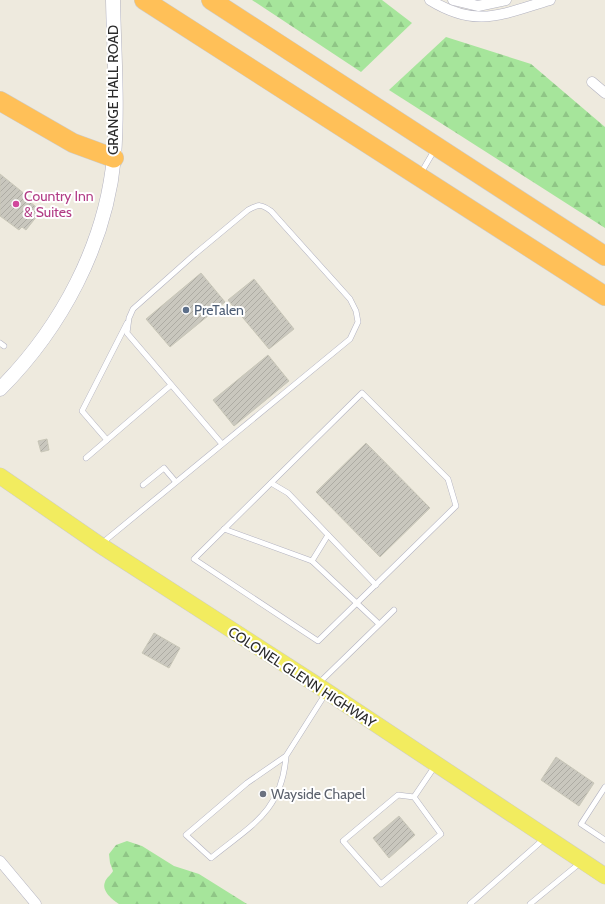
<svg xmlns="http://www.w3.org/2000/svg" width="605" height="904" viewBox="0 0 605 904" font-family="Cabin,sans-serif">
  <style>
    .forest { fill: url(#forest-firs) }
    .building { fill: url(#building-hatch); stroke: #c9c7b8 }
    .lines { fill: none; stroke-linecap: round; stroke-linejoin: round }
    .service-casing { stroke: #b2b2c0; stroke-width: 6 }
    .minor-casing { stroke: #b2b2c0; stroke-width: 11 }
    .secondary-casing { stroke: #b2b2c0; stroke-width: 15 }
    .primary-casing { stroke: #ccc; stroke-width: 17 }
    .motorway-casing { stroke: #ccc; stroke-width: 20 }
    .service { stroke: #fff; stroke-width: 5 }
    .minor { stroke: #fff; stroke-width: 10 }
    .secondary { stroke: #fff; stroke-width: 14 }
    .primary { stroke: #f2ec5f; stroke-width: 16 }
    .motorway { stroke: #ffc058; stroke-width: 19 }
    .hotel-dot { fill: #d1479c; stroke: #fff; stroke-width: 1.5 }
    .service-dot { fill: #5c6f8a; stroke: #fff; stroke-width: 1.5 }
    .worship-dot { fill: #6b7280; stroke: #fff; stroke-width: 1.5 }
    .labels { text-anchor: middle; stroke-width: 4; stroke-linejoin: round; paint-order: stroke }
    .street-label { font-size: 14px; fill: #2c2c2c; stroke: #fff }
    .hotel-label { font-size: 14px; fill: #b23c85; stroke: #fff; text-anchor: start }
    .service-label { font-size: 14px; fill: #4e5e75; stroke: #fff; text-anchor: start }
    .worship-label { font-size: 14px; fill: #5b616d; stroke: #fff; text-anchor: start }
  </style>
  <defs>
    <pattern id="forest-firs" width="22" height="20" patternUnits="userSpaceOnUse"><rect width="22" height="20" fill="#a6e59b"/><path d="M5 1l3.5 6h-7zM16 11l3.5 6h-7z" fill="#8fc586"/></pattern>
    <pattern id="building-hatch" width="6" height="6" patternUnits="userSpaceOnUse"><rect width="6" height="6" fill="#c9c7be"/><path d="M-1 1l2-2M0 6l6-6M5 7l2-2" fill="none" stroke="#adaba3"/></pattern>
  </defs>
  <rect width="100%" height="100%" fill="#eeeade"/>
  <g class="forest">
    <path d="M252 0H382L412 23 361 72Z"/>
    <path d="M446 37 531 64 605 127V228L389 90Z"/>
    <path d="M127 841 142 846 174 866 199 874 247 904H119C113 900 101 891 105 882 106 878 111 875 113 871L110 863 109 854 116 845Z"/>
  </g>
  <g class="building">
    <path d="M0 174 26 195 24 197 41 211 26 230 22 227 19 230 0 216Z"/>
    <path d="M201 273 225 302 170 347 146 319Z"/>
    <path d="M254 279 294 329 269 349 228 300Z"/>
    <path d="M268 355 289 381 234 426 213 400Z"/>
    <path d="M47 439 49 450 41 452 38 441Z"/>
    <path d="M366 443 430 508 380 557 316 492Z"/>
    <path d="M154 633 180 648 169 668 142 653Z"/>
    <path d="M556 757 594 783 579 806 541 780Z"/>
    <path d="M399 816 415 835 389 858 373 838Z"/>
  </g>
  <g class="lines">
    <defs>
      <g id="service">
        <path d="M421 173 435 149"/>
        <path d="M0 343 4 346"/>
        <path d="M362 393 448 479 456 506 318 641 194 559Z"/>
        <path d="M107 440 82 411 127 323"/>
        <path d="M86 458 171 385"/>
        <path d="M271 483 288 493 376 585"/>
        <path d="M143 485 164 468 175 481"/>
        <path d="M224 529 312 561 379 624"/>
        <path d="M101 544 350 339 358 322 356 311 350 299 271 211C261 204 259 204 248 210L195 254 133 309 129 318 127 333 222 444"/>
        <path d="M312 561 328 535"/>
        <path d="M319 683 394 610"/>
        <path d="M286 756C282 812 250 826 211 858L186 835 247 783 286 756 326 693"/>
        <path d="M605 787 581 824 605 840"/>
        <path d="M414 797 398 795 343 841 381 884 441 834 414 797 435 766"/>
        <path d="M470 904 545 838"/>
        <path d="M530 904 580 863"/>
      </g>
      <g id="minor">
        <path d="M430 0C477 29 502 14 550 0"/>
        <path d="M453 0 478 6 506 0"/>
        <path d="M592 82 605 93"/>
        <path d="M0 861 36 904"/>
      </g>
      <path id="secondary" d="M0 389C61 328 106 244 114 157 118 105 114 52 113 0"/>
      <path id="primary" d="M0 476 100 545 317 685 605 876"/>
      <g id="motorway">
        <path d="M144 0 605 296"/>
        <path d="M211 0 605 256"/>
        <path d="M0 101 73 143 114 158"/>
      </g>
    </defs>
    <use href="#service" class="service-casing"/>
    <use href="#minor" class="minor-casing"/>
    <use href="#secondary" class="secondary-casing"/>
    <use href="#primary" class="primary-casing"/>
    <use href="#motorway" class="motorway-casing"/>
    <use href="#service" class="service"/>
    <use href="#minor" class="minor"/>
    <use href="#secondary" class="secondary"/>
    <use href="#primary" class="primary"/>
    <use href="#motorway" class="motorway"/>
  </g>
  <circle class="hotel-dot" cx="16" cy="204" r="4"/>
  <circle class="service-dot" cx="186" cy="310" r="4"/>
  <circle class="worship-dot" cx="263" cy="794" r="4"/>
  <g class="labels">
    <g class="street-label">
      <text transform="translate(113 90) rotate(-90)" y="5">GRANGE HALL ROAD</text>
      <text transform="translate(302 677) rotate(33)" y="5">COLONEL GLENN HIGHWAY</text>
    </g>
    <g class="hotel-label">
      <text x="24" y="201">Country Inn<tspan x="24" dy="16">&amp; Suites</tspan></text>
    </g>
    <g class="service-label">
      <text x="194" y="315">PreTalen</text>
    </g>
    <g class="worship-label">
      <text x="271" y="799">Wayside Chapel</text>
    </g>
  </g>
</svg>
